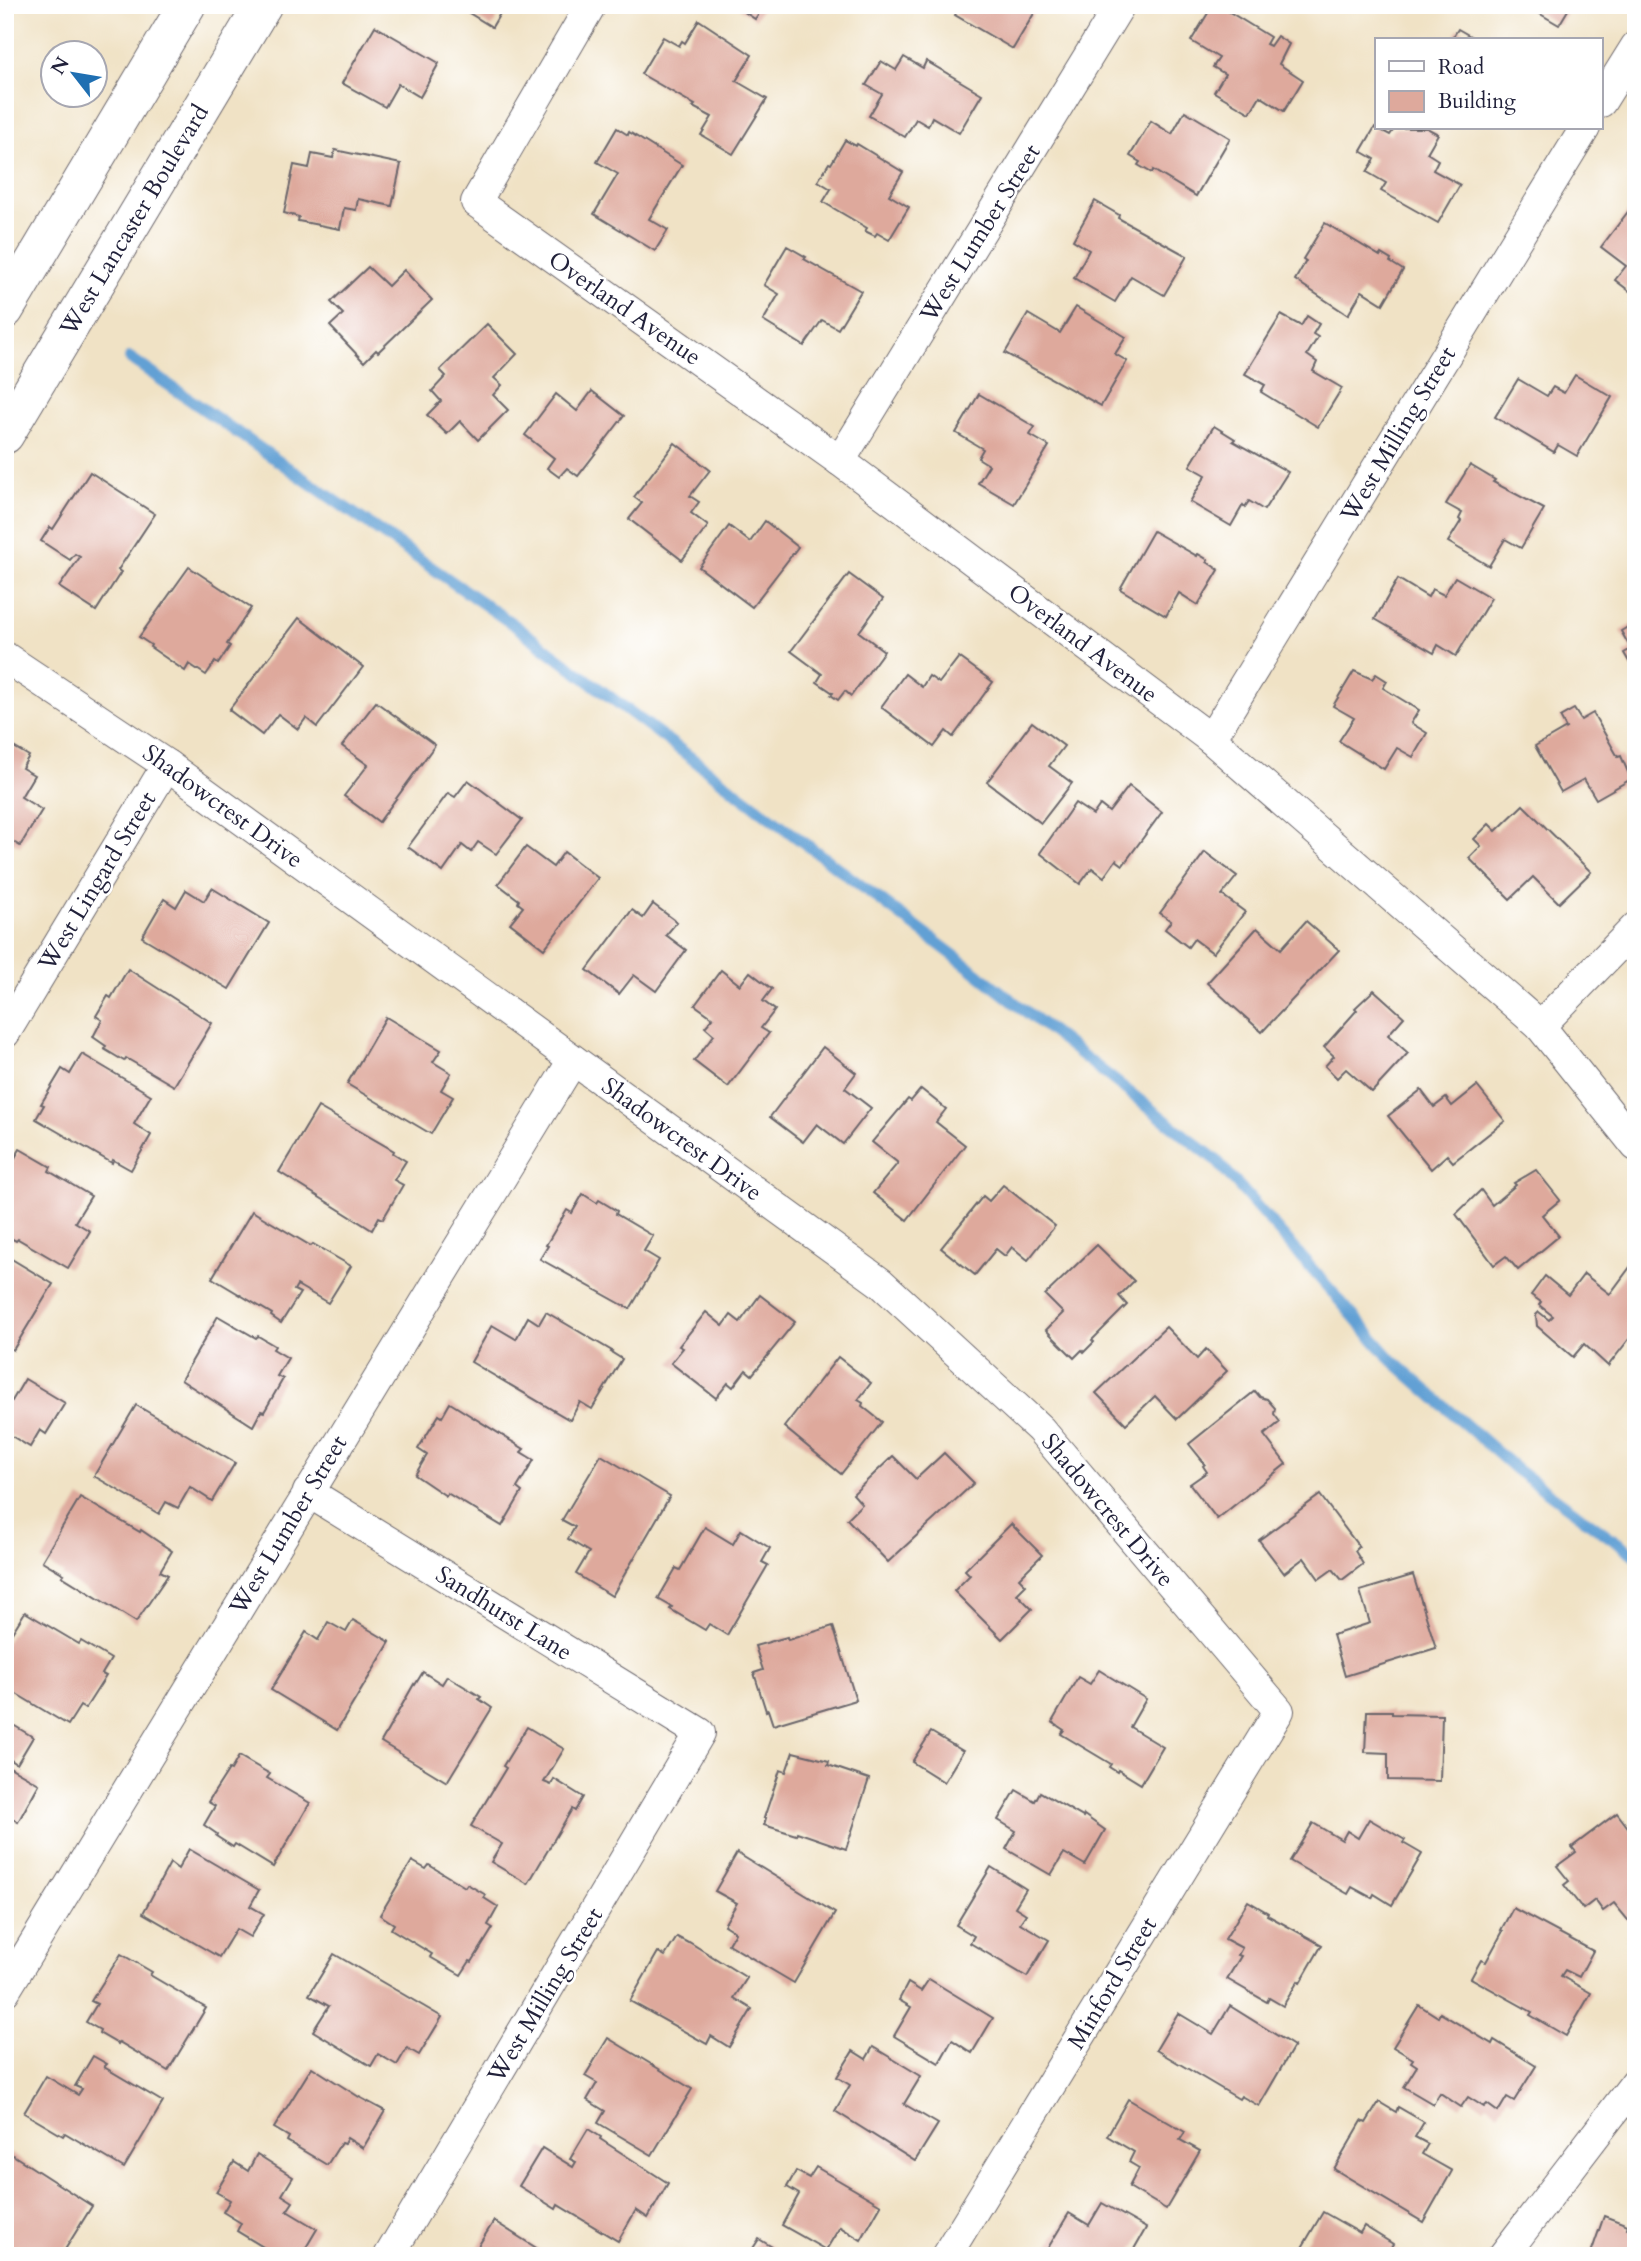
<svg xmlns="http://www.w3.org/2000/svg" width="1641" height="2261" viewBox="0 0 1641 2261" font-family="Cardo,serif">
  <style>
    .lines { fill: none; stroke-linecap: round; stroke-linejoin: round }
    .stream { stroke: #62a0d4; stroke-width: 12 }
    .building { fill: #dea99c }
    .minor-casing { stroke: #6a656b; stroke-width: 32 }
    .tertiary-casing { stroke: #6a656b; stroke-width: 39 }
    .minor { stroke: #fff; stroke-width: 30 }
    .tertiary { stroke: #fff; stroke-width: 37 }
    .labels { text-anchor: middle; stroke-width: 5; stroke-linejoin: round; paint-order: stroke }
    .street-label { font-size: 24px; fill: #22223b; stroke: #fff }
  </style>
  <rect width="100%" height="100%" fill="#fff"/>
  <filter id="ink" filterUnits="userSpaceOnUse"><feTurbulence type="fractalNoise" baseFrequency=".0143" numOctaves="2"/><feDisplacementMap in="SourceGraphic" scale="14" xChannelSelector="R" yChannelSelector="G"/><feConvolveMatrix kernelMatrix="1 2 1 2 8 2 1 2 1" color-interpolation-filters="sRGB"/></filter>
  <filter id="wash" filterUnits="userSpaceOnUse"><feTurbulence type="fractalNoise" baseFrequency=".00686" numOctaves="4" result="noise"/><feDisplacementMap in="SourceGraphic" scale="28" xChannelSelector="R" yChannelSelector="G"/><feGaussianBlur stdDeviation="1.57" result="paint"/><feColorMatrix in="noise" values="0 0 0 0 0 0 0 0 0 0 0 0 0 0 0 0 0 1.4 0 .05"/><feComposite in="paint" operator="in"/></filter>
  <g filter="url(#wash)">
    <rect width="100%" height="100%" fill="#f0e2c5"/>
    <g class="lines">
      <path class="stream" d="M130 358 517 627 964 963 1216 1160 1392 1360 1517 1470 1636 1556"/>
    </g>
    <g id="blocks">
      <g class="building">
        <path d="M456 5H505L492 27Z"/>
        <path d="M734 5H764L755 19Z"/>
        <path d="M955 5H1028L1036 10 1013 49 955 15 959 7Z"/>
        <path d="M1213 5H1218L1270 37 1266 44 1270 46 1277 36 1289 44 1279 64 1303 80 1284 111 1260 96 1250 113 1214 92 1225 74 1213 67 1219 58 1191 41Z"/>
        <path d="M1525 5H1571L1559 25Z"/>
        <path d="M699 20 752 55 736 81 767 99 733 154 701 135 712 117 693 107 695 105 641 74 663 37 679 46 682 41 685 43Z"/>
        <path d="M375 26 439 63 420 97 398 84 385 107 342 83Z"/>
        <path d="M1458 29 1477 40H1451Z"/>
        <path d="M904 57 923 68 926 61 982 94 959 133 932 117 928 126 916 119 905 137 869 116 882 94 866 85 881 61 896 70Z"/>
        <path d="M1185 111 1230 138 1196 196 1153 170 1152 173 1138 165 1140 162 1130 156 1151 121 1172 134Z"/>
        <path d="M1375 127 1390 135 1395 128H1427L1438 134 1427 153 1438 160 1433 170 1460 185 1438 223 1381 191 1386 183 1367 172 1375 159 1361 151Z"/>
        <path d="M617 128 628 135 629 132 682 165 649 219 668 230 655 251 594 214 618 174 597 162Z"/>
        <path d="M845 140 856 146 857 144 903 172 889 195 909 207 889 240 877 233 875 236 865 231 867 228 823 202 831 189 818 181 829 163 831 164Z"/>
        <path d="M335 150 401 164 392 206 358 199 356 210 344 208 340 229 298 221 299 217 284 213 294 165 309 168 312 154 333 158Z"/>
        <path d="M1095 201 1119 215 1118 218 1187 256 1164 295 1131 276 1115 302 1074 278 1089 250 1073 240Z"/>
        <path d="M1630 209 1636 213V296L1615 280 1626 266 1601 247Z"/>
        <path d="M1325 223 1380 256 1381 254 1391 260 1390 262 1403 270 1383 304 1362 291 1348 315 1295 280 1306 261 1303 259Z"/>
        <path d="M787 246 806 257 804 259 861 291 838 329 822 320 804 346 763 321 779 294 764 285Z"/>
        <path d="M368 267 388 286 404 270 432 300 378 352 376 350 364 362 330 326 343 314 331 302Z"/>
        <path d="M1076 307 1126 337 1115 354 1127 361 1101 406 1005 353 1028 314 1060 333Z"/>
        <path d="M1281 315 1301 326 1307 316 1319 324 1313 334 1318 337 1307 355 1317 362 1313 371 1342 388 1318 427 1261 392 1265 385 1245 374Z"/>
        <path d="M487 324 517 354 494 378 502 385 493 395 508 410 478 440 460 421 447 434 427 415 441 401 432 391 446 376 440 370Z"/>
        <path d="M1575 375 1612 397 1577 456 1558 445 1554 452 1495 417 1518 379 1547 396 1553 387 1564 393Z"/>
        <path d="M592 391 624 416 578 476 567 468 559 477 547 468 554 458 525 435 556 394 577 411Z"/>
        <path d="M979 394 1035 427 1030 435 1049 446 1014 504 978 483 989 465 978 458 983 449 956 433Z"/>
        <path d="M1214 426 1235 439 1233 441 1288 472 1264 510 1249 501 1245 507 1243 505 1231 526 1190 502 1206 475 1190 466Z"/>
        <path d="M675 443 710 470 690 496 699 502 691 513 708 526 682 560 629 519 642 503 634 497Z"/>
        <path d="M1470 465 1495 480 1493 482 1544 509 1521 548 1505 539 1489 566 1448 542 1461 521 1459 519 1462 513 1446 504Z"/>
        <path d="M90 472 155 514 118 570 121 572 96 611 59 587 80 557 75 554 70 560 41 541 50 527 53 529Z"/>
        <path d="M765 521 798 547 752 607 699 567 729 526 750 542Z"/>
        <path d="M1153 531 1197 556 1198 554 1208 560 1207 562 1219 570 1198 605 1179 593 1166 616 1120 589Z"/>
        <path d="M189 567 251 608 227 644 230 646 218 664 215 662 206 675 189 664 185 671 150 647 151 645 139 637Z"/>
        <path d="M849 574 883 599 859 632 884 651 851 696 845 691 838 700 831 695 833 693 817 682 822 674 791 651Z"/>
        <path d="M1455 577 1491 598 1456 656 1438 645 1434 653 1375 619 1398 579 1428 597 1432 589 1444 595Z"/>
        <path d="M299 618 363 667 317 727 306 718 298 729 278 714 262 735 229 710Z"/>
        <path d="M1636 622V674L1624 653 1631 649 1621 631Z"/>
        <path d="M959 657 993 682 953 737 946 731 934 747 881 707 905 674 922 687 929 676 939 683Z"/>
        <path d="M1354 671 1372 679 1376 674 1387 681 1383 688 1419 710 1411 723 1427 733 1413 757 1397 748 1384 769 1339 741 1354 718 1333 706Z"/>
        <path d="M376 702 435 745 379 822 344 796 368 765 342 746Z"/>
        <path d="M1574 709 1581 720 1593 713 1618 757 1621 756 1631 779 1596 799 1584 779 1561 792 1535 746 1566 728 1560 717Z"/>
        <path d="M1032 722 1064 746 1049 766 1072 783 1041 823 987 782Z"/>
        <path d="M5 742 29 756 22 768 34 775 21 797 42 810 20 846 5 837Z"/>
        <path d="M468 780 522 820 496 854 478 842 471 852 462 845 443 872 408 847 448 793 455 797Z"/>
        <path d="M1129 786 1162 812 1123 865 1116 860 1104 877 1092 868 1080 884 1040 853 1075 803 1093 815 1100 805 1109 812Z"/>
        <path d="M1523 805 1591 872 1559 903 1533 877 1510 899 1469 858 1481 846 1474 839 1489 824 1496 831Z"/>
        <path d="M526 847 553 867 564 852 598 878 544 949 510 923 523 907 518 903 519 900 498 884Z"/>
        <path d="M1205 852 1237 876 1222 895 1245 912 1213 953 1194 939 1188 947 1165 929 1171 921 1160 913Z"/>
        <path d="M212 888 269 923 229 989 142 937 164 899 176 907 186 890 204 901Z"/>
        <path d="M653 904 677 922 666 935 686 950 656 991 634 975 619 994 587 970 632 910 643 918Z"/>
        <path d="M1306 921 1339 950 1262 1032 1207 983 1257 928 1281 949Z"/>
        <path d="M128 969 212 1023 174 1086 126 1058 124 1061 104 1049 106 1046 93 1037 102 1020 96 1016 108 996 111 998Z"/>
        <path d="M721 970 740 985 750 972 772 989 763 1001 775 1010 761 1028 769 1033 728 1087 694 1061 714 1035 705 1027 713 1018 695 1005Z"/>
        <path d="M1374 990 1404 1017 1388 1035 1408 1053 1372 1092 1346 1069 1337 1078 1325 1066 1334 1056 1324 1047 1357 1010 1355 1008Z"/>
        <path d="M386 1017 441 1050 433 1062 451 1073 441 1090 453 1097 431 1134 347 1084Z"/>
        <path d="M823 1047 856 1073 845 1088 871 1108 843 1144 817 1124 803 1142 770 1117Z"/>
        <path d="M82 1054 151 1095 134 1124 151 1135 131 1170 113 1160 112 1163 36 1119 44 1105 41 1104 62 1069 70 1074Z"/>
        <path d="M1477 1086 1505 1121 1453 1162 1447 1155 1431 1169 1388 1116 1421 1090 1434 1107 1446 1098 1452 1106Z"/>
        <path d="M921 1089 946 1109 936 1122 965 1145 907 1220 873 1193 898 1163 872 1142 908 1099 911 1101Z"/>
        <path d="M318 1107 394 1151 393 1153 406 1161 394 1180 403 1185 383 1219 379 1217 372 1230 279 1172Z"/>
        <path d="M20 1149 51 1167 49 1171 91 1196 75 1222 90 1231 68 1268 18 1239 16 1241 5 1235V1168L9 1161 12 1163Z"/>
        <path d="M1536 1170 1560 1200 1542 1215 1559 1236 1518 1270 1506 1256 1494 1265 1456 1214 1481 1190 1492 1205 1516 1185 1514 1183Z"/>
        <path d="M1003 1185 1055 1226 1028 1260 1012 1247 1005 1256 996 1249 975 1275 941 1248 983 1196 989 1201Z"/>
        <path d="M583 1194 597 1203 599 1200 617 1211 616 1214 653 1236 644 1251 659 1260 630 1309 540 1259 548 1246 546 1245 567 1210 572 1213Z"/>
        <path d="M252 1211 311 1246 313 1244 351 1266 328 1303 297 1285 294 1290 300 1293 281 1323 271 1316 272 1314 212 1278Z"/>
        <path d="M1097 1245 1134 1281 1119 1296 1127 1305 1092 1340 1094 1342 1084 1352 1082 1350 1074 1358 1046 1330 1063 1313 1045 1295Z"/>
        <path d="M5 1255 53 1284 13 1350 5 1345Z"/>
        <path d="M1633 1263 1636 1265V1330L1608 1366 1584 1344 1573 1357 1537 1326 1536 1315 1539 1312 1549 1320 1553 1316 1539 1305 1541 1302 1531 1295 1545 1276 1568 1295 1584 1274 1610 1294Z"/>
        <path d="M760 1295 795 1322 752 1375 746 1370 733 1387 728 1383 716 1398 671 1363 683 1348 679 1346 706 1312 723 1326 731 1315 740 1322Z"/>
        <path d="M546 1312 612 1351 611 1352 622 1359 592 1409 580 1402 570 1420 471 1362 492 1325 516 1339 528 1317 539 1324Z"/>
        <path d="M218 1316 256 1338 258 1336 275 1346 273 1349 288 1358 277 1376 283 1379 264 1412 261 1411 253 1426 181 1380Z"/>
        <path d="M1166 1327 1197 1359 1206 1349 1227 1371 1177 1419 1155 1396 1126 1424 1096 1393Z"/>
        <path d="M838 1357 871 1383 858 1400 863 1403 862 1406 882 1422 841 1474 784 1427Z"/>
        <path d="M25 1379 65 1403 46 1434 40 1430 30 1447 5 1432V1397L12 1401Z"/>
        <path d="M1255 1391 1260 1397 1267 1399 1275 1408 1274 1414 1280 1422 1264 1435 1286 1464 1217 1519 1190 1484 1207 1472 1203 1466 1205 1464 1189 1444Z"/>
        <path d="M450 1403 524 1449 521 1452 534 1460 517 1488 522 1492 502 1526 447 1493 446 1496 415 1475 427 1455 418 1449 439 1415 442 1417Z"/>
        <path d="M136 1405 235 1463 212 1501 190 1487 178 1508 166 1502 159 1514 94 1476Z"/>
        <path d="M944 1453 974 1483 888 1562 847 1519 862 1504 853 1494 893 1456 916 1479Z"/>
        <path d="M601 1455 670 1496 612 1596 576 1574 589 1552 568 1539 575 1527 562 1520Z"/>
        <path d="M1320 1495 1359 1547 1355 1551 1363 1564 1342 1580 1333 1569 1319 1579 1304 1558 1284 1573 1259 1540Z"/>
        <path d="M80 1497 140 1532 141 1530 172 1551 160 1571 168 1575 136 1622 62 1576 64 1574 42 1561Z"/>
        <path d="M1011 1524 1042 1555 1019 1578 1026 1585 1017 1594 1032 1609 1002 1639 954 1591 970 1575 965 1570Z"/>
        <path d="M705 1527 733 1544 741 1530 770 1548 762 1562 768 1565 727 1635 709 1624 705 1630 670 1609 672 1607 658 1599 676 1568 680 1570Z"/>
        <path d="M1413 1575 1436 1648 1345 1676 1333 1635 1370 1623 1360 1591Z"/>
        <path d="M25 1612 79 1644 81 1641 111 1659 102 1674 106 1676 85 1709 80 1706 68 1725 5 1687V1644Z"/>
        <path d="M353 1620 390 1642 337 1730 271 1690 306 1632 318 1640 328 1622 346 1632Z"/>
        <path d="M833 1626 856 1700 773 1725 768 1710 766 1711 754 1673 763 1670 755 1646 787 1637 788 1640Z"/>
        <path d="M1099 1670 1146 1699 1130 1727 1163 1747 1141 1784 1118 1770 1117 1772 1109 1767 1111 1764 1061 1734 1064 1730 1052 1722 1078 1677 1090 1684Z"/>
        <path d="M423 1672 442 1684 447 1676 481 1697 479 1699 492 1708 447 1782 381 1742 414 1684 415 1685Z"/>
        <path d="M1367 1711H1392V1714L1442 1715 1440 1781 1388 1780V1753L1365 1752Z"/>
        <path d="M5 1720 33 1737 17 1764 11 1760 8 1766 39 1784 18 1822 5 1814Z"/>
        <path d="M527 1727 564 1749 544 1782 551 1785 554 1779 583 1797 575 1811 572 1809 528 1884 491 1862 502 1844 471 1826 506 1768 503 1766Z"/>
        <path d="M931 1732 963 1751 944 1782 912 1762Z"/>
        <path d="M793 1752 829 1761 828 1765 869 1779 846 1849 797 1832 796 1835 764 1825 766 1818H764L780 1770 786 1772Z"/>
        <path d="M239 1756 270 1774 267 1778 310 1803 273 1867 235 1844 233 1847 216 1836 217 1834 204 1825 215 1806 208 1802 229 1769 231 1770Z"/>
        <path d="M1016 1790 1035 1801 1040 1792 1083 1817 1084 1815 1105 1830 1085 1865 1064 1853 1051 1875 1006 1849 1016 1831 998 1820Z"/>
        <path d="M1617 1813 1636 1838V1930L1614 1903 1603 1911 1595 1900 1583 1909 1564 1885 1569 1881 1557 1866 1576 1852 1572 1847Z"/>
        <path d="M1369 1819 1405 1840 1403 1843 1422 1854 1392 1905 1374 1894 1372 1898 1352 1887 1348 1894 1290 1861 1313 1823 1342 1840 1347 1831 1358 1838Z"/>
        <path d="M189 1849 259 1890 250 1906 264 1914 250 1937 236 1929 219 1957 143 1913 170 1863 178 1869Z"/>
        <path d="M737 1853 835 1913 794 1983 728 1944 735 1932 724 1925 737 1903 715 1891Z"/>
        <path d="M412 1861 426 1869 429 1865 465 1887 467 1884 486 1895 484 1898 498 1907 488 1925 493 1928 472 1962 470 1961 461 1975 430 1957 432 1954 391 1929 394 1924 380 1915Z"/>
        <path d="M991 1867 1026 1889 1015 1907 1026 1914 1020 1923 1049 1940 1027 1977 970 1943 974 1936 956 1925Z"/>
        <path d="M1248 1901 1268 1913 1267 1915 1322 1945 1300 1983 1298 1981 1283 2006 1269 1998 1267 2002 1227 1979 1241 1956 1238 1955 1242 1948 1225 1939Z"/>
        <path d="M1513 1908 1593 1951 1579 1977 1565 1970 1561 1976 1591 1993 1566 2036 1530 2015 1532 2012 1471 1978 1481 1960 1486 1962 1503 1931 1501 1930Z"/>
        <path d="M677 1937 688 1943 689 1942 747 1978 734 1998 752 2009 729 2047 711 2036 707 2044 630 2001 658 1952 665 1956Z"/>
        <path d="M121 1954 152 1972 150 1975 206 2008 168 2071 119 2042 118 2044 99 2033 100 2030 86 2022 97 2004 91 2001Z"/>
        <path d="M334 1954 442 2017 419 2055 407 2048 397 2065 378 2054 371 2066 313 2031 329 2006 309 1995Z"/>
        <path d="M929 1979 993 2018 972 2053 952 2040 939 2063 894 2036 911 2007 899 2000 908 1983 921 1991Z"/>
        <path d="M1419 2005 1438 2017 1440 2013 1492 2044 1494 2040 1536 2066 1514 2101 1507 2097 1498 2112 1487 2104 1484 2107 1468 2097 1461 2107 1440 2093 1433 2104 1404 2087 1417 2066 1411 2062 1413 2059 1393 2047Z"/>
        <path d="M1230 2006 1294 2046 1259 2106 1241 2096 1239 2099 1156 2050 1178 2013 1213 2034Z"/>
        <path d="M608 2038 692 2089 652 2155 598 2123 605 2111 587 2100 597 2083 585 2076Z"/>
        <path d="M873 2047 921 2076 904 2104 938 2124 915 2161 835 2111 850 2085 837 2077 853 2051 866 2059Z"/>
        <path d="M93 2056 107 2064 104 2067 163 2102 124 2168 65 2133 63 2136 24 2113 46 2076 78 2095 82 2089 75 2086Z"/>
        <path d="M312 2067 359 2097 385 2111 363 2148 347 2138 344 2144 341 2143 327 2165 287 2141 289 2137 274 2128Z"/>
        <path d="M1128 2099 1185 2132 1180 2140 1200 2151 1166 2209 1129 2187 1139 2168 1129 2162 1134 2152 1107 2136Z"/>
        <path d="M1379 2102 1396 2112 1398 2107 1424 2122 1415 2137 1428 2144 1422 2154 1452 2171 1423 2222 1334 2169 1362 2121 1366 2123Z"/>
        <path d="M588 2129 601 2137 600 2139 668 2183 648 2218 636 2210 618 2241 558 2205 556 2209 519 2186 542 2148 573 2167 576 2162 570 2159Z"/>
        <path d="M5 2150 92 2206 61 2256H26L5 2243Z"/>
        <path d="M257 2154 293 2177 282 2195 293 2202 287 2211 317 2229 301 2256H278L237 2231 241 2223 223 2212 230 2200 216 2192 234 2162 248 2171Z"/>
        <path d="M816 2167 881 2205 861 2240 840 2227 826 2250 782 2225 799 2194 787 2187 796 2171 809 2178Z"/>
        <path d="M1102 2203 1146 2228 1130 2256H1058L1048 2248 1069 2213 1089 2225Z"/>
        <path d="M1323 2212 1360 2233 1364 2226 1393 2244 1391 2247 1401 2253 1399 2256H1297Z"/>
        <path d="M1604 2216 1628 2225 1627 2228 1636 2232V2256H1590Z"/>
        <path d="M494 2221 549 2256H472Z"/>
        <path d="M759 2239 787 2256H748Z"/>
      </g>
    </g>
  </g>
  <g filter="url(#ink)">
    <use href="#blocks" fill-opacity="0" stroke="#6a656b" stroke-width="2"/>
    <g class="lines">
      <defs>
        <g id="minor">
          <path d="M591 5 476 202 840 461 1211 739 1540 1026 1636 1146"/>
          <path d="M1601 102 1636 46"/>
          <path d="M840 461 1120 5"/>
          <path d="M5 657 167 765 881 1283 1040 1429 1279 1711 946 2256"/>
          <path d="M1211 739 1585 128"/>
          <path d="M1540 1026 1636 927"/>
          <path d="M5 1033 167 765"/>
          <path d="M308 1492 700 1733 389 2256"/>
          <path d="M5 1991 573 1060"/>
          <path d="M1503 2256 1636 2082"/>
        </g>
        <g id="tertiary">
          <path d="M5 310 187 5"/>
          <path d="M5 435 263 5"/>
        </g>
      </defs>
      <use href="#minor" class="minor-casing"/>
      <use href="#tertiary" class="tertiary-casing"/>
      <use href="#minor" class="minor"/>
      <use href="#tertiary" class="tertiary"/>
    </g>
  </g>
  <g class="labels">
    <g class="street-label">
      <text transform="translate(134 220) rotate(-59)" y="8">West Lancaster Boulevard</text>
      <text transform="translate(980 233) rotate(-58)" y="8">West Lumber Street</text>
      <text transform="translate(625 308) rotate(35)" y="8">Overland Avenue</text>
      <text transform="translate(1398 434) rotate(-59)" y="8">West Milling Street</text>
      <text transform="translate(1083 643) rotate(37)" y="8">Overland Avenue</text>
      <text transform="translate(223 806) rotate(36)" y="8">Shadowcrest Drive</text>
      <text transform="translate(97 881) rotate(-59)" y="8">West Lingard Street</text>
      <text transform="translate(682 1139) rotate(36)" y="8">Shadowcrest Drive</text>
      <text transform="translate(1108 1510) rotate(50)" y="8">Shadowcrest Drive</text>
      <text transform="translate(288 1525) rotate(-59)" y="8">West Lumber Street</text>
      <text transform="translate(504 1613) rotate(32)" y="8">Sandhurst Lane</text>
      <text transform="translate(1112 1983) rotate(-59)" y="8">Minford Street</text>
      <text transform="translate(545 1995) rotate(-59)" y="8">West Milling Street</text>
    </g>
  </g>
  <rect width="1641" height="2261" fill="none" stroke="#fff" stroke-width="28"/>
  <rect x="1375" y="38" width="228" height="91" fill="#ffffff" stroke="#a7a7b1" stroke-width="2"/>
  <rect x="1389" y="61" width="35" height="10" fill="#ffffff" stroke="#a7a7b1" stroke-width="2"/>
  <text x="1438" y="74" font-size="21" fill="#22223b">Road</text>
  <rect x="1389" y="91" width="35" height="21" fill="#dea99c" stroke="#a7a7b1" stroke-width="2"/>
  <text x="1438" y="108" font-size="21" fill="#22223b">Building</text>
  <g transform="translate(74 74) rotate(301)"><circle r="33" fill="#ffffff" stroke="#a7a7b1" stroke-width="2"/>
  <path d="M0-5L12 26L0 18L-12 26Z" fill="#1f6fb2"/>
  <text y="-10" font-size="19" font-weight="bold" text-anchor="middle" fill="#22223b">N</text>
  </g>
</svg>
